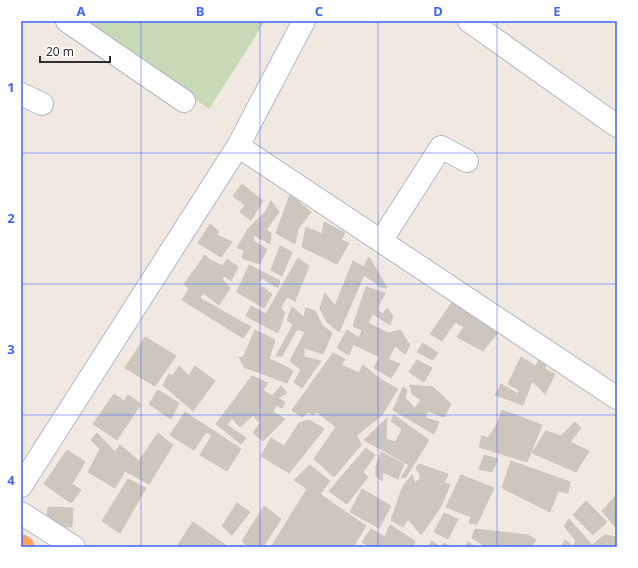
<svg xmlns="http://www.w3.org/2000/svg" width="638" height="568" viewBox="0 0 638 568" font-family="'Noto Sans',sans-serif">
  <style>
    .cemetery { fill: #c8d9b8 }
    .building { fill: #cbc7bf; stroke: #cbc5ba }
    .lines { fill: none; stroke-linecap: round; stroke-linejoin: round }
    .minor-casing { stroke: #b4b7c1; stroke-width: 24 }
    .highway-casing { stroke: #c9c9c9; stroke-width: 24 }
    .minor { stroke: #fff; stroke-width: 22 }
    .highway { stroke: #ffa35c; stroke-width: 22 }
    .grid { fill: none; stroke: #4264fb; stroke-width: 1; stroke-opacity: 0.55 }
    .neatline { fill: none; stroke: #4264fb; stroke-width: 1.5 }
    .grid-label { font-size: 13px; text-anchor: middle; font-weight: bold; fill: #4264fb }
  </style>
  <rect width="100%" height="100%" fill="#efe9e1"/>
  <path class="cemetery" d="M82 21H265L209 109Z"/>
  <g class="building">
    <path d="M242 184 263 201 251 220 240 212 245 205 233 196Z"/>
    <path d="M290 195 311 212 298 229 295 244 276 233Z"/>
    <path d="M271 201 279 212 266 230 271 233 270 244 254 235 253 241 267 249 260 264 242 258 244 250 237 248 248 229 266 211Z"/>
    <path d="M324 222 345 233 341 240 349 243 337 264 302 247 306 227 322 234Z"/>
    <path d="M210 224 219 232 217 235 232 242 221 257 198 243Z"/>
    <path d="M280 246 292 252 282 276 271 270Z"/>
    <path d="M205 255 210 260 223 266 227 259 238 267 231 281 225 276 222 279 230 288 219 305 203 293 200 298 251 327 243 338 182 300 189 289 184 284Z"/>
    <path d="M369 257 387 288 381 287 364 275 339 332 327 322 320 309 325 293 335 306 353 261 364 267Z"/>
    <path d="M298 258 309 266 295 301 287 297 282 305 281 309 285 312 278 333 246 316 251 306 266 314Z"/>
    <path d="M249 265 280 281 278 288 262 278 258 284 272 294 264 308 237 292Z"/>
    <path d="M366 287 385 293 377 309 383 314 387 308 393 316 390 325 373 314 368 323 388 333 400 330 410 345 405 354 395 346 388 359 400 364 391 378 374 368 380 357 353 344 349 355 337 348 347 330 359 338 362 330 353 326Z"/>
    <path d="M455 298 499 331 483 351 457 337 464 327 455 322 442 341 430 334Z"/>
    <path d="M292 307 304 317 306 308 315 311 322 325 332 333 323 354 304 348V357L321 361 302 388 294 382 301 370 290 361 305 332 297 329 282 356H276L293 325 287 320Z"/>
    <path d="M255 330 275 340 269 359 281 364 293 371 287 383 244 367 239 357 243 358Z"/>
    <path d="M145 337 176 356 155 386 125 368Z"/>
    <path d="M423 343 438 353 433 360 417 352Z"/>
    <path d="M333 353 345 359 341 365 359 373 363 365 380 379 398 389 382 415 357 435 361 445 334 477 314 459 336 427 317 412 313 415 309 412 302 417 292 410Z"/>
    <path d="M521 357 536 366 539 359 546 362 545 369 555 374 545 394 532 381 523 405 495 395 501 384 518 394 519 390 508 384Z"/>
    <path d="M417 360 432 368 424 382 409 372Z"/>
    <path d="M179 366 189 376 195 366 215 381 193 411 163 385 169 374 173 376Z"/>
    <path d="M252 376 268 383 263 390 272 396 281 386 287 393 278 398 285 402 282 408 276 405 273 412 285 419 263 441 253 433 260 423 253 415 240 427 232 418 227 425 246 438 241 444 216 424Z"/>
    <path d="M410 385 433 387 451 404 444 417 428 411 425 418 439 422 434 434 393 410 403 387 407 390 405 398 415 408 421 400 412 394Z"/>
    <path d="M158 390 179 403 171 419 149 404Z"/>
    <path d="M114 394 124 401 128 395 141 404 117 440 93 424Z"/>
    <path d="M502 410 542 425 527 462 479 447 482 436 488 438 497 424Z"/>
    <path d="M185 412 241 449 227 471 200 455 212 435 206 432 194 450 170 435Z"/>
    <path d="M394 415 429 440 406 477 401 478 409 465 364 440 387 418 386 439 396 442 402 429 391 421Z"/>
    <path d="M309 420 324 429 289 473 261 456 271 438 284 446 299 423Z"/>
    <path d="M575 422 581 428 570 442 589 451 576 472 532 453 546 431 561 436Z"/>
    <path d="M97 433 115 452 120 445 139 461 158 433 173 445 149 484 125 471 115 488 88 472 100 449 91 440Z"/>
    <path d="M366 448 375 455 363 472 368 477 347 504 329 491Z"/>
    <path d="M67 450 85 462 72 484 81 490 71 503 44 484Z"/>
    <path d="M381 452 404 464 398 479 383 472 382 481 376 476V466Z"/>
    <path d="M484 455 498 459 492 472 479 469Z"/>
    <path d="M511 461 570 482 568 493 558 491 550 512 502 488Z"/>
    <path d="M419 464 448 474 444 483 450 485 440 508 421 535 408 519 403 527 391 520 403 486 412 475 415 483 421 477 416 468Z"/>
    <path d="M310 465 330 481 320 494 366 526 353 547H271L307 489 294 480Z"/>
    <path d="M461 475 494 488 477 524 469 523 471 517 446 507Z"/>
    <path d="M128 479 146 488 120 533 102 521Z"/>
    <path d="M362 489 391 506 379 528 350 512Z"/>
    <path d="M617 494V529L602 511Z"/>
    <path d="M586 501 607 522 593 535 573 515Z"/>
    <path d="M237 503 250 512 232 535 222 526Z"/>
    <path d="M264 506 281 519 263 547H249L242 541Z"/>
    <path d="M48 507 73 508 72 527 46 525Z"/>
    <path d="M444 513 458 519 448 539 434 532Z"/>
    <path d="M569 519 592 545 605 535 617 537V547H561L565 540 573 546 576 541 564 526Z"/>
    <path d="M193 522 228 547 177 546Z"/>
    <path d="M390 525 415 541 413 547H372L362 542 371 529 385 537Z"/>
    <path d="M475 529 528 535 536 540 531 547H486L472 538Z"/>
    <path d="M432 541 440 547H428Z"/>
    <path d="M468 542 476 547H465Z"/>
    <path d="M444 543 451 547H441Z"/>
  </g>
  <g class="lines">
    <defs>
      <g id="minor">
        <path d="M67 21 184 101"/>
        <path d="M469 21 617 126"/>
        <path d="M21 94 42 104"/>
        <path d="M238 146 617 398"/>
        <path d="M381 241 441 147 467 161"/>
        <path d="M21 486 238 146 304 21"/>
        <path d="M21 513 74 547"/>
      </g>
      <path id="highway" d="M21 546 23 547"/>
    </defs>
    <use href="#minor" class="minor-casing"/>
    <use href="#highway" class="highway-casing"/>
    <use href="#minor" class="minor"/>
    <use href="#highway" class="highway"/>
  </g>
  <path class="grid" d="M141 21V547M260 21V547M378 21V547M497 21V547M21 153H617M21 284H617M21 415H617"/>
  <rect width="638" height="568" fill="none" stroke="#ffffff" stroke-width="44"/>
  <path d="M40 56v6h70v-6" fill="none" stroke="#2e2e2e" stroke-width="2"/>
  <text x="46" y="56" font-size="12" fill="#2e2e2e" stroke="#ffffff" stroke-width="3" paint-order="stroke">20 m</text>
  <rect x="22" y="22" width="594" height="524" class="neatline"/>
  <g class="grid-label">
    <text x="81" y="16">A</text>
    <text x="200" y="16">B</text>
    <text x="319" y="16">C</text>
    <text x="438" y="16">D</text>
    <text x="557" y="16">E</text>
    <text x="11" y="92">1</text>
    <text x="11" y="223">2</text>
    <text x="11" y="354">3</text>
    <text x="11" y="485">4</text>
  </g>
</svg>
